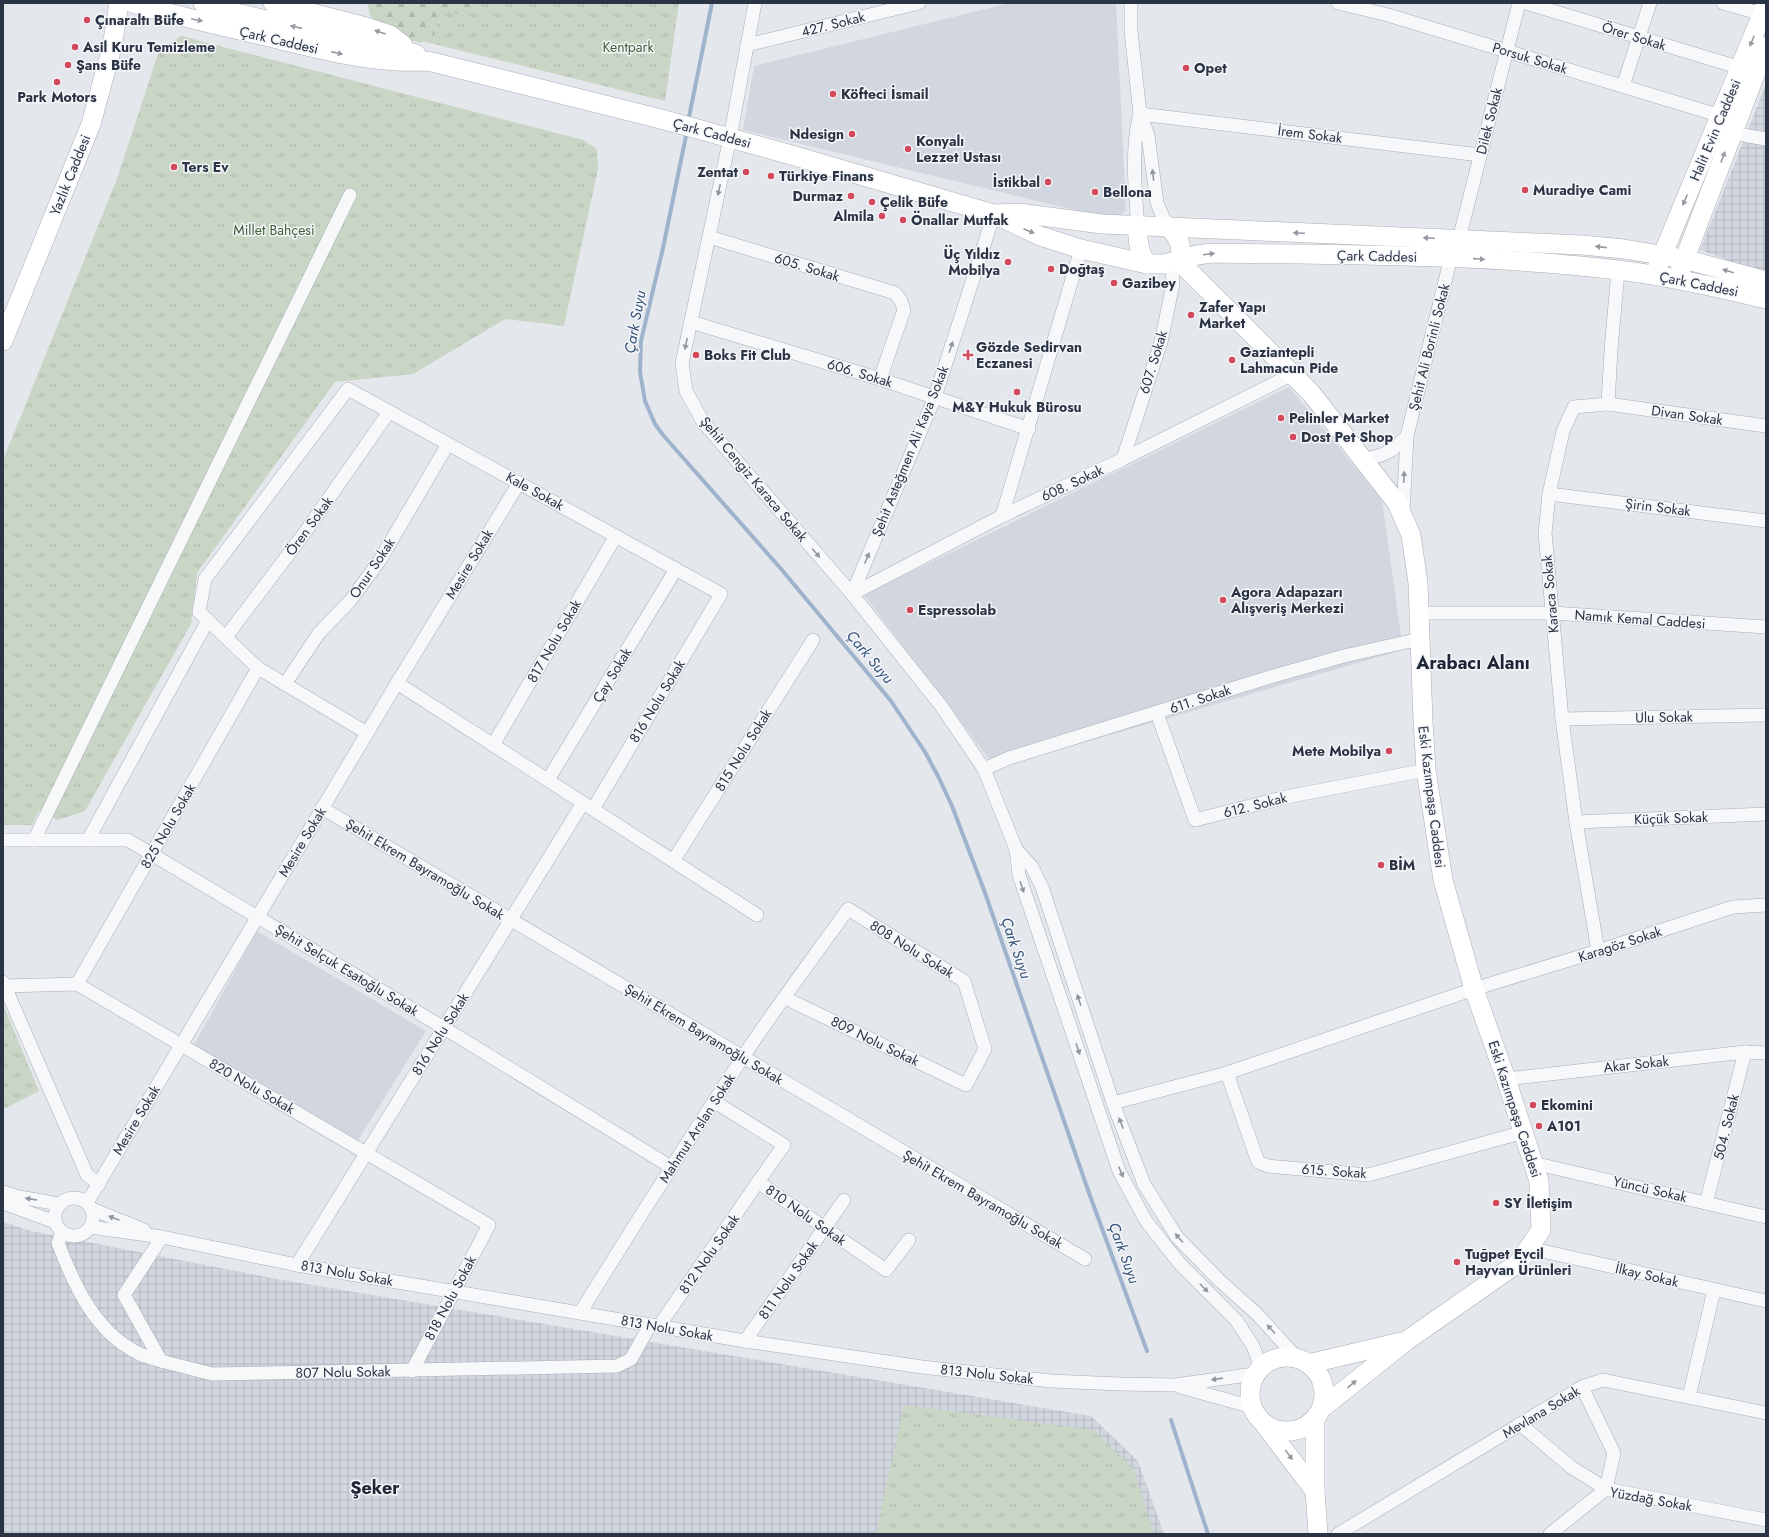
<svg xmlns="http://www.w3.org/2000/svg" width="1769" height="1537" viewBox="0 0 1769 1537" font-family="Jost,sans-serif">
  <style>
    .built { fill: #d2d6de }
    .industrial { fill: url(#industrial-grid) }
    .grass { fill: url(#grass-tufts) }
    .forest { fill: url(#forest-firs) }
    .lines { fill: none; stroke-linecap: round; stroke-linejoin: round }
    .stream { stroke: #9fb4cc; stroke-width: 4 }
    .street-casing { stroke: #a9aeb7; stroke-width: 14 }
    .secondary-casing { stroke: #a9aeb7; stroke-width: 20 }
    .street { stroke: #f7f8fa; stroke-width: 13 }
    .secondary { stroke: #fff; stroke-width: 19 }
    .oneway { fill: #959aa2 }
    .oneway2 { fill: #9196a0 }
    .poi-dot { fill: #d1495b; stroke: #f4f6f9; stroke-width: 1.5 }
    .labels { text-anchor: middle; stroke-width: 3; stroke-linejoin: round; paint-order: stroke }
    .poi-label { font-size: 14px; font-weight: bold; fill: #2b3445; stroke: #f4f6f9; text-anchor: start }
    .street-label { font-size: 14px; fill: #2b3445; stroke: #f4f6f9 }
    .park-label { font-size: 14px; fill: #3f6138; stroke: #f4f6f9 }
    .water-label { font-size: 15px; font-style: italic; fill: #34527a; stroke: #f4f6f9 }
    .district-label { font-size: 18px; font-weight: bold; fill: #1d2536; stroke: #f4f6f9 }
  </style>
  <defs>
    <pattern id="industrial-grid" width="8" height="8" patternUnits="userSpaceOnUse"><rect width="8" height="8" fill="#d2d6de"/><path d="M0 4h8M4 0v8" fill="none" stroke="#b4b8c0"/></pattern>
    <pattern id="grass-tufts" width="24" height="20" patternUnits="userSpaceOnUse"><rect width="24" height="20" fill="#c9d6c5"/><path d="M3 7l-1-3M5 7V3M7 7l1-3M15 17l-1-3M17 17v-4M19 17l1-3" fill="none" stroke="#adb8ab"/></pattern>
    <pattern id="forest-firs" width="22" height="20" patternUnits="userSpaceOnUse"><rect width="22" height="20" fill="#c9d6c5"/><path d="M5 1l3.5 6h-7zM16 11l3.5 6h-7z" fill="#adb8ab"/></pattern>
  </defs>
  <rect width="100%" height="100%" fill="#e4e7ec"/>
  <g class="built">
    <path d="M1010 3H1116L1126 210 1116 220 743 130 754 66Z"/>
    <path d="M1289 387 1382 500 1403 650 996 768 864 595Z"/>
    <path d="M257 931 426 1031 357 1142 194 1045Z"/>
  </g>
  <g class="industrial">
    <path d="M1766 84V274L1700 250Z"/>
    <path d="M3 1222 31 1231 277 1279 1091 1416 1138 1461 1164 1534H3Z"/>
  </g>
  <g class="grass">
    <path d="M387 3H679L665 101 418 40Z"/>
    <path d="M181 36 583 140 597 149 598 169 564 326 505 319 413 374 335 382 197 573 191 624 85 811 58 820 39 811 32 825H3V460L117 179 159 51Z"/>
    <path d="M3 1004 39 1091 4 1109 3 1107Z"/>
    <path d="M904 1405 1093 1430 1133 1468 1154 1534H876Z"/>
  </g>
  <path class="forest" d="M368 3H481L461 15 440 9 435 34 420 43C399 37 368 30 368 3Z"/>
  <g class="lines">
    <g class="stream">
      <path d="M688 122 712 3"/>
      <path d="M687 131 663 248 641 341 640 372 645 401 655 424 663 435 782 570 891 701 925 752 939 778 952 806 984 890 1089 1193 1147 1351"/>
      <path d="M1171 1420 1208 1534"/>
    </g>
    <defs>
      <g id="street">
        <path d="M755 3 730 138 682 363 686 391 703 422 852 594 942 707 984 769 1016 849 1019 875 1119 1171 1146 1221 1180 1264 1236 1320 1253 1346 1261 1367"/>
        <path d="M1131 3V31L1140 114 1148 135 1157 203 1167 226"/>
        <path d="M1338 3 1388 15 1721 116"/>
        <path d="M1526 3 1741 68"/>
        <path d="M1723 3 1762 14"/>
        <path d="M747 45 919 3"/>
        <path d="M1623 86 1650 3"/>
        <path d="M1140 114 1480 155"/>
        <path d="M1732 133 1766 139"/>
        <path d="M1138 226C1135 192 1131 146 1140 114"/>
        <path d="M709 237 895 293 901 301 904 310 880 379"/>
        <path d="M1459 239 1519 3"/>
        <path d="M691 322 880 379 1029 429"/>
        <path d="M1608 404 1766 426"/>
        <path d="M1123 459 1161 342 1173 284 1172 263"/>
        <path d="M1364 459C1384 456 1393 451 1407 436"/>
        <path d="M1549 494 1766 521"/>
        <path d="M1403 513 1407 436 1451 257"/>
        <path d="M1002 516 1081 249"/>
        <path d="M852 594 1002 516 1123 459 1293 374"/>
        <path d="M852 594 935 397 994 214"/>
        <path d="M1419 613H1552L1766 627"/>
        <path d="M226 637 306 531 389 412"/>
        <path d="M397 683 757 915"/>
        <path d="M285 684 319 633 350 601 380 560 448 444"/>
        <path d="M1157 713 1195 820 1286 797 1426 770"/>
        <path d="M1562 719 1766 715"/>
        <path d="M367 733 258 668 199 612 205 579 348 389 721 594 593 809"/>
        <path d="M493 745 616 536"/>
        <path d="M984 769 1009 758 1270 677 1344 656 1420 639"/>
        <path d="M548 780 676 569"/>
        <path d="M322 808 1085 1259"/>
        <path d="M1576 822 1766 814"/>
        <path d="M3 840H128L444 1028 671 1167"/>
        <path d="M34 840 350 195"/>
        <path d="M88 840 208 620"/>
        <path d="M1016 849 1032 867 1042 887 1113 1103 1144 1184 1177 1237 1219 1280 1257 1314 1297 1358"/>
        <path d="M673 861 813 640"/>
        <path d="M1598 951 1576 822 1562 719 1545 533 1549 494 1563 431 1574 407 1608 404 1611 350 1618 270"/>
        <path d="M3 982 87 1175 99 1184"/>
        <path d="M77 984 258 668"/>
        <path d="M5 986 77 984 489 1225 412 1371"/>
        <path d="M1227 1073 1258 1162 1268 1166 1368 1175 1524 1132"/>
        <path d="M1506 1079 1745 1052 1766 1053"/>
        <path d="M715 1102 784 1145 758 1182 886 1270 909 1240"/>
        <path d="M1113 1103 1227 1073 1474 989 1598 951 1733 907 1766 905"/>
        <path d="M1533 1163 1766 1217"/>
        <path d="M3 1192 19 1197 59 1204"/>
        <circle cx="74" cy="1217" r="19"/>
        <path d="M3 1203 55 1222"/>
        <path d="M87 1203 397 683 519 483"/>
        <path d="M1706 1203 1745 1052"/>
        <path d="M92 1209 144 1230"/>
        <path d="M90 1227 162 1237 297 1265 745 1341 922 1367 1051 1381 1120 1384 1175 1385 1255 1374"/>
        <path d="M62 1232 58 1243C74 1285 95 1332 138 1353 145 1357 153 1358 161 1361"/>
        <path d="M162 1237 124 1295 161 1361 212 1374 617 1366 631 1359 650 1325"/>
        <path d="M1529 1248 1766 1301"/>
        <path d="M297 1265 583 803"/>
        <path d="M580 1313C633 1227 687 1142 743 1057 776 1007 813 958 848 909L964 981 985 1049 966 1085 785 998"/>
        <path d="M659 1326 758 1182"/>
        <path d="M745 1341 844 1200"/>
        <path d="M1181 1387 1252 1407"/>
        <path d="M1689 1397 1714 1290"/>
        <path d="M1520 1424 1571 1467 1606 1489 1614 1453 1582 1387"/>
        <path d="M1338 1534 1582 1387 1603 1380 1766 1413"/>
        <path d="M1550 1534 1606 1489 1766 1520"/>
      </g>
      <g id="secondary">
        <path d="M132 3C176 16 221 26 265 36 319 49 372 64 428 61L661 119 788 154 994 214 1040 236 1081 249 1147 264H1165L1197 255 1213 253C1348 255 1483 254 1618 270 1668 276 1717 287 1766 299"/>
        <path d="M203 3 227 11 416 54"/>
        <path d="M273 3 366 27 390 35 403 45"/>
        <path d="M995 214 1019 213 1102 224 1582 245 1624 249 1684 259 1766 281"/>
        <path d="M1138 226C1137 240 1139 253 1147 264"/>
        <path d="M1167 226C1178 236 1184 246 1179 261L1311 393 1397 503 1411 535 1418 583 1423 721 1426 770 1443 880 1474 989 1506 1079 1539 1181 1541 1230 1518 1263 1406 1341 1322 1408"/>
        <path d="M1658 266 1766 5"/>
        <path d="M1680 271 1766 46"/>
        <path d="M3 341 91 124 112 47 119 3"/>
        <circle cx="1287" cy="1394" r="37"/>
        <path d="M1308 1364 1401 1342"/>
        <path d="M1315 1419V1491L1318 1534"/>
        <path d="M1265 1425 1315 1491"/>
      </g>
    </defs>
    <use href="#street" class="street-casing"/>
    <use href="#secondary" class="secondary-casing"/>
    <use href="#street" class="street"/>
    <use href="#secondary" class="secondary"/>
  </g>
  <defs><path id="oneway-solid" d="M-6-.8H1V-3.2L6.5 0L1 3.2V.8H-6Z"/></defs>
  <g class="oneway">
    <use href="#oneway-solid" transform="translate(197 20) rotate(12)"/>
    <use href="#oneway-solid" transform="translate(296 27) rotate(-167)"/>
    <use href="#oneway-solid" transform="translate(380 32) rotate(-161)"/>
    <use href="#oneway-solid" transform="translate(1752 41) rotate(112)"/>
    <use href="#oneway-solid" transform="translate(337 53) rotate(13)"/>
    <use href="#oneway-solid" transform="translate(1723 157) rotate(-69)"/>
    <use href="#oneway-solid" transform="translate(1685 200) rotate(113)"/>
    <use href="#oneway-solid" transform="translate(1029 231) rotate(23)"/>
    <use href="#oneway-solid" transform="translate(1299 233) rotate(-178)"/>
    <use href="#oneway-solid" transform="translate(1429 238) rotate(-178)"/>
    <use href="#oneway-solid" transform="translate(1601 247) rotate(-174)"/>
    <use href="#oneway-solid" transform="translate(1209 254) rotate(-7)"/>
    <use href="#oneway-solid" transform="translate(1479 259) rotate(4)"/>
    <use href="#oneway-solid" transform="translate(1728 271) rotate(-164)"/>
    <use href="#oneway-solid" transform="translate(1352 1384) rotate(-39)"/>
    <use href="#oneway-solid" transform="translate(1289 1455) rotate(54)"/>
  </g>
  <g class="oneway2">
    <use href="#oneway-solid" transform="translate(1153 175) rotate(-97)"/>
    <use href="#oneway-solid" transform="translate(719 190) rotate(102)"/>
    <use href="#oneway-solid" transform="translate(686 344) rotate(102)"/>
    <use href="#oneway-solid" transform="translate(951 347) rotate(-72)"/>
    <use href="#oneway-solid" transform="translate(1404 477) rotate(-87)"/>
    <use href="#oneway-solid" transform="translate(816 553) rotate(49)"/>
    <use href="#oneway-solid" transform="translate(867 558) rotate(-67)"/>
    <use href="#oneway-solid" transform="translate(1022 887) rotate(71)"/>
    <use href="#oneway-solid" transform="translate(1079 1000) rotate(-108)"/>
    <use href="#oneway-solid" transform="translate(1078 1049) rotate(71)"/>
    <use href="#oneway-solid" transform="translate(1121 1123) rotate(-111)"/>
    <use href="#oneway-solid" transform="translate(1121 1172) rotate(66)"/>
    <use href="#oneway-solid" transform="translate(31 1199) rotate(-171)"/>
    <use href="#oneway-solid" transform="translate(114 1218) rotate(-159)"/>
    <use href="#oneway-solid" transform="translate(1179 1238) rotate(-131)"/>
    <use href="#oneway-solid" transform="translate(1204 1288) rotate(45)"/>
    <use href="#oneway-solid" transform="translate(1271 1329) rotate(-132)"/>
    <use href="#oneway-solid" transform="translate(1217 1379) rotate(172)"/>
  </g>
  <g class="poi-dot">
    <circle cx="87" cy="20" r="4"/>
    <circle cx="75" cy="47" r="4"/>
    <circle cx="68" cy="65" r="4"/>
    <circle cx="1186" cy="68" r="4"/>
    <circle cx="57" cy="82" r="4"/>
    <circle cx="833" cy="94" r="4"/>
    <circle cx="852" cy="134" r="4"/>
    <circle cx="908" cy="149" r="4"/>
    <circle cx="174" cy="167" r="4"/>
    <circle cx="746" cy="172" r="4"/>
    <circle cx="771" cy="176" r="4"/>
    <circle cx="1048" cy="182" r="4"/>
    <circle cx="1525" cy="190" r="4"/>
    <circle cx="1095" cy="192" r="4"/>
    <circle cx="851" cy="196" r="4"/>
    <circle cx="872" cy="202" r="4"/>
    <circle cx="882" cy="216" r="4"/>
    <circle cx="903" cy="220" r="4"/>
    <circle cx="1008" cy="262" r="4"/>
    <circle cx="1051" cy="269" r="4"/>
    <circle cx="1114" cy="283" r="4"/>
    <circle cx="1191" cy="315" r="4"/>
    <circle cx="696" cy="355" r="4"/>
    <path d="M966 349h4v4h4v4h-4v4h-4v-4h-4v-4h4z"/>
    <circle cx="1232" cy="360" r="4"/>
    <circle cx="1017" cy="392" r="4"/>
    <circle cx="1281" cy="418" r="4"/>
    <circle cx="1293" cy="437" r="4"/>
    <circle cx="1223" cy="600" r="4"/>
    <circle cx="910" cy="610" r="4"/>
    <circle cx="1389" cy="751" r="4"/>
    <circle cx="1381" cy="865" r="4"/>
    <circle cx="1533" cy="1105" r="4"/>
    <circle cx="1539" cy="1126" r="4"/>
    <circle cx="1496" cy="1203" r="4"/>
    <circle cx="1457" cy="1262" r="4"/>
  </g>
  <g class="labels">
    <g class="poi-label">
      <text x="95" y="25">Çınaraltı Büfe</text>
      <text x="83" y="52">Asil Kuru Temizleme</text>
      <text x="76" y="70">Şans Büfe</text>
      <text x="1194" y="73">Opet</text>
      <text x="841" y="99">Köfteci İsmail</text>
      <text x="57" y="102" text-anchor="middle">Park Motors</text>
      <text x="844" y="139" text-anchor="end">Ndesign</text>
      <text x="916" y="146">Konyalı<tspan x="916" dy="16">Lezzet Ustası</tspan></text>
      <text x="182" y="172">Ters Ev</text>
      <text x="738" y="177" text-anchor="end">Zentat</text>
      <text x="779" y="181">Türkiye Finans</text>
      <text x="1040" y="187" text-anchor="end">İstikbal</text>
      <text x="1533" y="195">Muradiye Cami</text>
      <text x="1103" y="197">Bellona</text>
      <text x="843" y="201" text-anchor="end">Durmaz</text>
      <text x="880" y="207">Çelik Büfe</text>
      <text x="874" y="221" text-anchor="end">Almila</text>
      <text x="911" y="225">Önallar Mutfak</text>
      <text x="1000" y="259" text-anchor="end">Üç Yıldız<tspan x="1000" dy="16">Mobilya</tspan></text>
      <text x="1059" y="274">Doğtaş</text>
      <text x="1122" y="288">Gazibey</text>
      <text x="1199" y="312">Zafer Yapı<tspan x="1199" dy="16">Market</tspan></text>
      <text x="976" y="352">Gözde Sedirvan<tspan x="976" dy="16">Eczanesi</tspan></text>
      <text x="1240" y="357">Gaziantepli<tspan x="1240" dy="16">Lahmacun Pide</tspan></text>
      <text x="704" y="360">Boks Fit Club</text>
      <text x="1017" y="412" text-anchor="middle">M&amp;Y Hukuk Bürosu</text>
      <text x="1289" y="423">Pelinler Market</text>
      <text x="1301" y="442">Dost Pet Shop</text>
      <text x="1231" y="597">Agora Adapazarı<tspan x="1231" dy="16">Alışveriş Merkezi</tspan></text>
      <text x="918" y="615">Espressolab</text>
      <text x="1381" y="756" text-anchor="end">Mete Mobilya</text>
      <text x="1389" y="870">BİM</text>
      <text x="1541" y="1110">Ekomini</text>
      <text x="1547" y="1131">A101</text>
      <text x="1504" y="1208">SY İletişim</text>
      <text x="1465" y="1259">Tuğpet Evcil<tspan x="1465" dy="16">Hayvan Ürünleri</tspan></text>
    </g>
    <g class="street-label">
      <text transform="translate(833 24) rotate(-14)" y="5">427. Sokak</text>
      <text transform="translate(1634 36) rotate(17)" y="5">Örer Sokak</text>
      <text transform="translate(279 40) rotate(13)" y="5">Çark Caddesi</text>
      <text transform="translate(1530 58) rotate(17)" y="5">Porsuk Sokak</text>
      <text transform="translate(1489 121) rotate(-76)" y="5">Dilek Sokak</text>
      <text transform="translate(1715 130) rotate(-67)" y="5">Halit Evin Caddesi</text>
      <text transform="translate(712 133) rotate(15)" y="5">Çark Caddesi</text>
      <text transform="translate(1310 134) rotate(7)" y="5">İrem Sokak</text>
      <text transform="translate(70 175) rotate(-68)" y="5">Yazlık Caddesi</text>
      <text transform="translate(1377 256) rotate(1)" y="5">Çark Caddesi</text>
      <text transform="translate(807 267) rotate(17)" y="5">605. Sokak</text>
      <text transform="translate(1699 284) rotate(11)" y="5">Çark Caddesi</text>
      <text transform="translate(1429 347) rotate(-76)" y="5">Şehit Ali Borinli Sokak</text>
      <text transform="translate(1153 362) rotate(-73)" y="5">607. Sokak</text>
      <text transform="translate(860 373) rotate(17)" y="5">606. Sokak</text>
      <text transform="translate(1687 415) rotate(8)" y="5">Divan Sokak</text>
      <text transform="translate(910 451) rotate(-68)" y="5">Şehit Asteğmen Ali Kaya Sokak</text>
      <text transform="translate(754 479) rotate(50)" y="5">Şehit Cengiz Karaca Sokak</text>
      <text transform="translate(1072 483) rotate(-25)" y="5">608. Sokak</text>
      <text transform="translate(535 491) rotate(29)" y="5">Kale Sokak</text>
      <text transform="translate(1658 507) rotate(7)" y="5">Şirin Sokak</text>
      <text transform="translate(309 526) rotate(-54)" y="5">Ören Sokak</text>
      <text transform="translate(469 564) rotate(-59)" y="5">Mesire Sokak</text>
      <text transform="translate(372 568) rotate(-56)" y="5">Onur Sokak</text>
      <text transform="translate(1550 594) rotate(-95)" y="5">Karaca Sokak</text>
      <text transform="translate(1640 619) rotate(4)" y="5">Namık Kemal Caddesi</text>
      <text transform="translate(554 641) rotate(-60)" y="5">817 Nolu Sokak</text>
      <text transform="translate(612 675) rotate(-59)" y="5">Çay Sokak</text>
      <text transform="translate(1200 699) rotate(-18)" y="5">611. Sokak</text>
      <text transform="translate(657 701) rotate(-59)" y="5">816 Nolu Sokak</text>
      <text transform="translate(1664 717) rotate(-1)" y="5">Ulu Sokak</text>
      <text transform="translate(743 750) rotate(-58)" y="5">815 Nolu Sokak</text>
      <text transform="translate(1432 797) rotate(83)" y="5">Eski Kazımpaşa Caddesi</text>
      <text transform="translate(1255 805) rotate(-14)" y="5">612. Sokak</text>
      <text transform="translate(1671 818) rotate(-2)" y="5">Küçük Sokak</text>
      <text transform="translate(168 826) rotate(-60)" y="5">825 Nolu Sokak</text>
      <text transform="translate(302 842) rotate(-59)" y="5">Mesire Sokak</text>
      <text transform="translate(425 869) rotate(31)" y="5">Şehit Ekrem Bayramoğlu Sokak</text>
      <text transform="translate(1620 944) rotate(-18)" y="5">Karagöz Sokak</text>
      <text transform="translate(912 949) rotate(32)" y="5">808 Nolu Sokak</text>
      <text transform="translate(347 970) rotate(31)" y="5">Şehit Selçuk Esatoğlu Sokak</text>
      <text transform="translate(440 1034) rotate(-58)" y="5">816 Nolu Sokak</text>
      <text transform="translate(704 1034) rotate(31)" y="5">Şehit Ekrem Bayramoğlu Sokak</text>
      <text transform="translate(875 1041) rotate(26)" y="5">809 Nolu Sokak</text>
      <text transform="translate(1636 1064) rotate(-6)" y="5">Akar Sokak</text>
      <text transform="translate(252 1086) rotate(30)" y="5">820 Nolu Sokak</text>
      <text transform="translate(1515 1109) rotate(72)" y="5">Eski Kazımpaşa Caddesi</text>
      <text transform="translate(136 1120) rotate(-59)" y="5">Mesire Sokak</text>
      <text transform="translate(1726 1127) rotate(-76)" y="5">504. Sokak</text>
      <text transform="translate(697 1128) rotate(-57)" y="5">Mahmut Arslan Sokak</text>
      <text transform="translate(1334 1171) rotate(4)" y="5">615. Sokak</text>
      <text transform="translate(1650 1189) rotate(13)" y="5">Yüncü Sokak</text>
      <text transform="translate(983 1199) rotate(30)" y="5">Şehit Ekrem Bayramoğlu Sokak</text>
      <text transform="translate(806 1215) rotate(35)" y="5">810 Nolu Sokak</text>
      <text transform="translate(709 1254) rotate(-55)" y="5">812 Nolu Sokak</text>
      <text transform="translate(347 1273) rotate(10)" y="5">813 Nolu Sokak</text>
      <text transform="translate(1647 1275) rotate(13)" y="5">İlkay Sokak</text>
      <text transform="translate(788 1280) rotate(-55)" y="5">811 Nolu Sokak</text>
      <text transform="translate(450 1298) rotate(-62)" y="5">818 Nolu Sokak</text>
      <text transform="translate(667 1328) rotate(10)" y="5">813 Nolu Sokak</text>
      <text transform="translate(343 1372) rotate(-1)" y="5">807 Nolu Sokak</text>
      <text transform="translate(987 1374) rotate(6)" y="5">813 Nolu Sokak</text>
      <text transform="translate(1541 1412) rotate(-31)" y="5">Mevlana Sokak</text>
      <text transform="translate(1651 1499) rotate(10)" y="5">Yüzdağ Sokak</text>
    </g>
    <g class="park-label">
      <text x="628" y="52">Kentpark</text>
      <text x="274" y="235">Millet Bahçesi</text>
    </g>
    <g class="water-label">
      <text transform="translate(635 322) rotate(-80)" y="5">Çark Suyu</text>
      <text transform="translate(870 657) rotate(50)" y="5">Çark Suyu</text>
      <text transform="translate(1016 948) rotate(71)" y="5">Çark Suyu</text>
      <text transform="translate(1124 1253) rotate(70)" y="5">Çark Suyu</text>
    </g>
    <g class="district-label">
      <text x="1473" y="669">Arabacı Alanı</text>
      <text x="375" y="1494">Şeker</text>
    </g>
  </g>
  <rect width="1769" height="1537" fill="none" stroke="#2b3445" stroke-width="8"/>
</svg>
